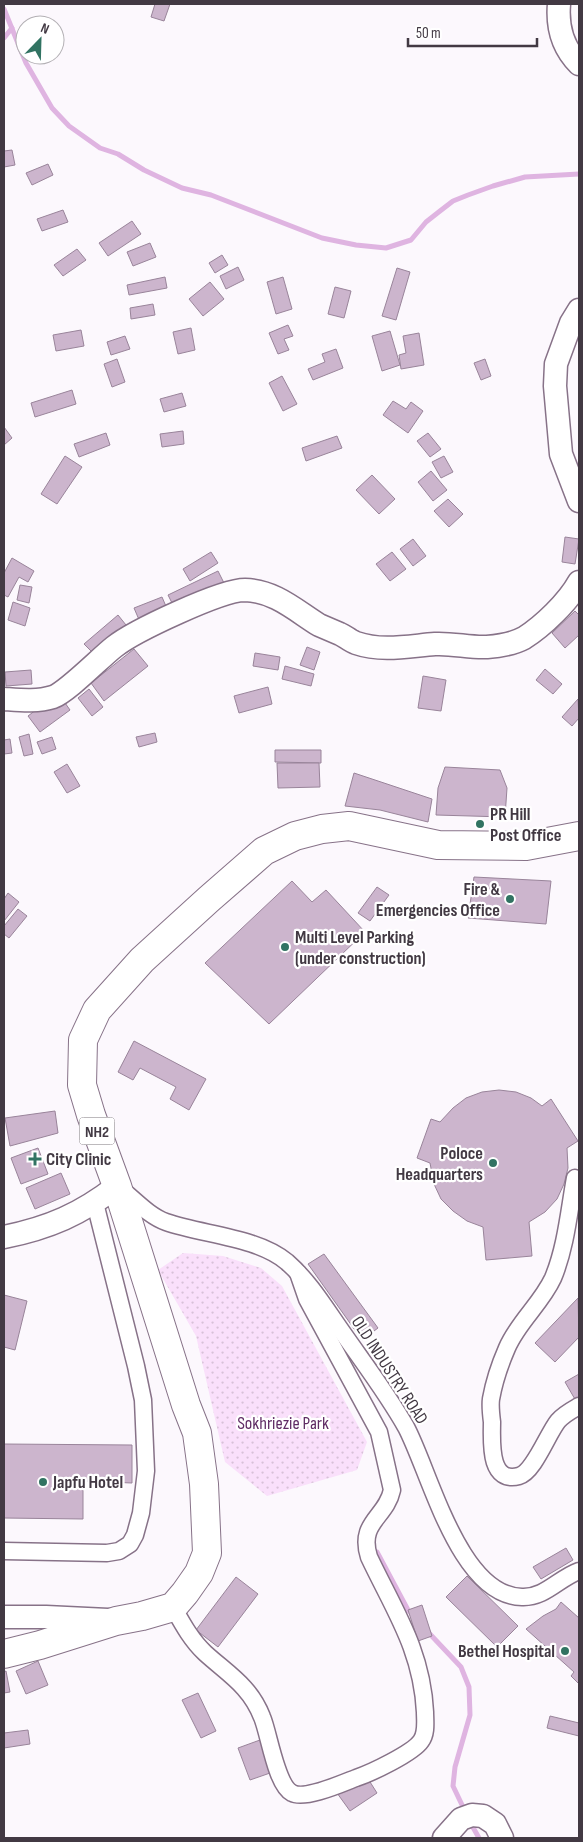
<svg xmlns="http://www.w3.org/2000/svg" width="583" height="1842" viewBox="0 0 583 1842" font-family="'Sofia Sans Condensed',sans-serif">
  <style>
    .park { fill: url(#park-dots) }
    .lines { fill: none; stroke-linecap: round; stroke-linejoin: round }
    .stream { stroke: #dfb4e1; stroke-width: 5 }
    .building { fill: #ccb5cd; stroke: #99849a }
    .street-casing { stroke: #877288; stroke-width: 19 }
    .secondary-casing { stroke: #877288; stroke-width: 25 }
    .highway-casing { stroke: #877288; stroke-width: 30 }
    .street { stroke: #fff; stroke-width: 16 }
    .secondary { stroke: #fff; stroke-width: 22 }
    .highway { stroke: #fff; stroke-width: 28 }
    .poi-dot { fill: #317362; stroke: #fff; stroke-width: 2 }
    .labels { text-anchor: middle; stroke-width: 4.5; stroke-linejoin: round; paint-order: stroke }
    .shield { fill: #fff; stroke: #7b747b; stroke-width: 1 }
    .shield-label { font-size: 16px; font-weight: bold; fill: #423943 }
    .poi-label { font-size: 18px; font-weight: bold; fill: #423943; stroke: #fff; text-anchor: start }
    .street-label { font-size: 18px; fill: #423943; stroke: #fff }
    .park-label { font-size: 18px; fill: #5f2c64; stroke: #fff }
  </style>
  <defs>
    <pattern id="park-dots" width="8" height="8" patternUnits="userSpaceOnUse" patternTransform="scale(1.25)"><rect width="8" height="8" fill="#fae0fb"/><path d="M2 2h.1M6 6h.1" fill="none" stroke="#d8c1d8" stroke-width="1.8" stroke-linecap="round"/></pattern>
  </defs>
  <rect width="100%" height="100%" fill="#fcf8fd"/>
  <path class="park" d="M183 1253 223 1256 261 1268 282 1286 367 1442 357 1470 267 1496 225 1462 196 1336 158 1270Z"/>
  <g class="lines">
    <g class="stream">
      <path d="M4 9 26 63 52 108 69 126 100 148 118 154 144 170 182 188 211 195 322 238 356 245 386 248 411 240 426 222 440 211 453 201 468 195 493 186 525 177 579 174"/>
      <path d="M4 38 12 28"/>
      <path d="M377 1552 408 1610 413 1615"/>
      <path d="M428 1632 461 1667 469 1687 470 1715 455 1767 453 1786 463 1807"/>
      <path d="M470 1822 479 1838"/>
    </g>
  </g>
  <g class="building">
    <path d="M155 4H170L164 21 151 17Z"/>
    <path d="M12 150 15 165 4 167V151Z"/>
    <path d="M48 164 53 175 32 185 26 173Z"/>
    <path d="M63 210 68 222 42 231 37 219Z"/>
    <path d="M132 221 141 234 108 256 99 243Z"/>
    <path d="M150 243 156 257 133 266 127 252Z"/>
    <path d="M77 249 86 260 63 276 54 265Z"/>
    <path d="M222 255 228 265 215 273 209 263Z"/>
    <path d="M238 267 244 280 226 289 220 276Z"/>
    <path d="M397 268 410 272 396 320 382 316Z"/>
    <path d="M165 277 167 288 129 295 127 285Z"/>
    <path d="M283 277 292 309 276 314 267 282Z"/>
    <path d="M210 282 224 299 203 316 189 299Z"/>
    <path d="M335 287 351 291 344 318 328 314Z"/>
    <path d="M153 304 155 315 131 319 130 308Z"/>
    <path d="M288 325 293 336 284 339 289 350 278 354 269 333Z"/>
    <path d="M191 328 195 350 178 354 173 332Z"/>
    <path d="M81 330 84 346 56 351 53 335Z"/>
    <path d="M390 331 400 365 382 371 372 336Z"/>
    <path d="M419 333 424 365 401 369 399 355 406 353 403 336Z"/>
    <path d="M125 336 130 349 111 355 107 342Z"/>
    <path d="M336 349 343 368 313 380 308 369 325 362 322 354Z"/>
    <path d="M117 359 125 382 112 387 104 364Z"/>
    <path d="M485 359 491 376 481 380 474 363Z"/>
    <path d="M282 376 297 404 283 411 269 383Z"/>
    <path d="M72 390 76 404 35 417 31 403Z"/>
    <path d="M182 393 186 406 164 412 160 399Z"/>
    <path d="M393 401 406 409 411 402 423 411 408 433 383 415Z"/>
    <path d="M4 427 12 438 4 445Z"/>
    <path d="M183 431 184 444 162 447 160 434Z"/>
    <path d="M106 433 110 445 79 457 74 444Z"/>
    <path d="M428 433 441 449 430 457 417 441Z"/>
    <path d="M337 436 342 448 306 461 302 448Z"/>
    <path d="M65 456 82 467 57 504 41 494Z"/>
    <path d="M444 456 453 472 441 478 432 462Z"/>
    <path d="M431 471 447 490 433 501 418 482Z"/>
    <path d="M372 475 395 499 379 514 356 490Z"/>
    <path d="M448 499 463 514 449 527 434 511Z"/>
    <path d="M565 537 579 539 575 564 562 562Z"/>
    <path d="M413 539 426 556 413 566 400 549Z"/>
    <path d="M211 552 218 563 190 581 183 569Z"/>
    <path d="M392 552 406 569 390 581 376 564Z"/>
    <path d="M12 558 34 571 28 582 19 577 8 597 4 595V573Z"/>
    <path d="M218 571 226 587 176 611 168 595Z"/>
    <path d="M20 585 32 587 29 603 17 600Z"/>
    <path d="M162 597 168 611 140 622 134 608Z"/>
    <path d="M13 602 30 608 25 626 8 620Z"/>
    <path d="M575 611 579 615V635L565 648 552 633Z"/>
    <path d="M118 615 126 625 93 653 84 644Z"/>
    <path d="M307 647 320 652 314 670 300 665Z"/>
    <path d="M134 649 148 666 104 701 91 683Z"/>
    <path d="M255 653 280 657 278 670 253 666Z"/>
    <path d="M285 666 314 674 311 686 282 679Z"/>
    <path d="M545 669 562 684 553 694 536 680Z"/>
    <path d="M31 670 32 684 6 686 5 672Z"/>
    <path d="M423 676 446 680 441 711 418 708Z"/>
    <path d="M268 687 272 704 239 713 234 696Z"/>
    <path d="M89 689 103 707 92 716 78 698Z"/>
    <path d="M578 699 579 718 572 726 562 717Z"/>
    <path d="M63 700 70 710 40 732 28 716 41 706Z"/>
    <path d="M155 733 157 742 139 747 136 737Z"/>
    <path d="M29 734 33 754 24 756 19 737Z"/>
    <path d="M52 737 56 749 42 754 37 742Z"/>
    <path d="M10 739 12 753 4 754V740Z"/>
    <path d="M275 750H321V763L275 762Z"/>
    <path d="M277 763H319L320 787 278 788Z"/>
    <path d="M67 764 80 786 67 793 54 772Z"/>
    <path d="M445 767 500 770 507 788 505 817 436 815 438 788Z"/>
    <path d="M354 773 432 799 428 822 380 810 345 806Z"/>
    <path d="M474 877 551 881 546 924 468 918Z"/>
    <path d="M292 881 312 902 326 890 365 932 269 1024 205 963Z"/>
    <path d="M377 887 389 895 370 921 358 913Z"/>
    <path d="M8 893 19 902 4 921V899Z"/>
    <path d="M18 909 27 916 9 938 4 934V926Z"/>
    <path d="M134 1041 206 1079 189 1110 170 1099 176 1087 140 1068 133 1080 118 1072Z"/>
    <path d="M499 1090 516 1092 531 1098 542 1106 551 1099 578 1141 567 1148 568 1168 564 1184 557 1199 545 1212 529 1222 532 1256 486 1260 483 1227 467 1221 453 1211 441 1199 434 1184 430 1163 417 1158 431 1119 440 1122 453 1108 466 1098 482 1092Z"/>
    <path d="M55 1111 58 1133 10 1146 5 1118Z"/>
    <path d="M38 1148 48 1174 21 1184 11 1158Z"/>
    <path d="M61 1173 70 1194 35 1209 26 1188Z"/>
    <path d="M324 1254 378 1328 362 1340 308 1264Z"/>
    <path d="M4 1295 27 1301 15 1350 4 1347Z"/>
    <path d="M578 1298 579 1337 555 1362 535 1343Z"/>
    <path d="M579 1374V1400L576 1401 565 1382Z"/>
    <path d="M4 1444 132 1445V1483L83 1481V1519L4 1518Z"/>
    <path d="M566 1548 573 1560 541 1579 533 1567Z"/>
    <path d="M467 1576 518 1626 497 1647 446 1597Z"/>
    <path d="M236 1577 258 1594 218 1647 196 1630Z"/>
    <path d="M561 1602 579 1618V1684L571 1676 574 1672 526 1629 543 1616 556 1609Z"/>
    <path d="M422 1605 432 1636 418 1641 408 1610Z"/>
    <path d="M38 1661 48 1685 26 1694 16 1671Z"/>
    <path d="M6 1671 10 1692 4 1693V1672Z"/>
    <path d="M198 1693 216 1731 201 1738 182 1700Z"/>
    <path d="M550 1716 579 1723V1736L547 1728Z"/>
    <path d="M28 1730 30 1744 4 1748V1733Z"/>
    <path d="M260 1740 273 1772 250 1780 238 1748Z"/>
    <path d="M365 1774 377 1793 350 1811 337 1793Z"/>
  </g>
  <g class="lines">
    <defs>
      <g id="street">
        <path d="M575 1178C569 1211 566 1247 553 1278 541 1304 518 1322 507 1348 500 1364 494 1382 491 1399 490 1406 491 1414 492 1422 492 1440 488 1484 519 1476 534 1472 548 1433 558 1421 564 1414 572 1410 579 1406"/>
        <path d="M121 1189C135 1200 149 1216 166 1222 204 1235 257 1237 287 1262 311 1283 327 1311 345 1336 366 1366 388 1395 406 1427 430 1472 459 1596 522 1597 545 1598 559 1578 579 1571"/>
        <path d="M4 1551 107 1553 119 1551 130 1544 135 1535 141 1513 146 1471 143 1400 136 1366 95 1203"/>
        <path d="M173 1607C182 1623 191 1640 205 1653 228 1674 250 1686 262 1717 269 1733 276 1785 292 1793 305 1800 343 1783 356 1778 371 1773 413 1753 421 1741 427 1733 425 1721 425 1712 422 1650 394 1610 369 1557 358 1522 386 1518 392 1490L379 1432 307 1299 298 1273"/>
      </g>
      <g id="secondary">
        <path d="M559 4C557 27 562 47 579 64"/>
        <path d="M579 310 571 323 556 364 555 386 561 454 579 501"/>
        <path d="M4 699C19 700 37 702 53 697 67 692 100 658 114 647 134 631 221 590 245 590 275 591 295 610 319 625 326 628 333 631 340 634 345 636 350 641 356 643 382 652 409 646 435 644 453 643 470 648 487 647 499 646 513 644 524 638 543 626 568 602 579 582"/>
        <path d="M4 1237C49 1228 81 1214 117 1186"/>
        <path d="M4 1617H46L108 1620"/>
        <path d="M444 1838 461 1819 472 1815 483 1816 495 1824 502 1838"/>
      </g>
      <path id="highway" d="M4 1654 40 1645 116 1621 142 1616 173 1607 185 1593 199 1573 207 1553 204 1484 197 1433 186 1405 117 1186 91 1115 82 1085 83 1040 97 1010 142 960 209 899 264 851 295 836 322 829 349 826 438 845 526 846 579 836"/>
    </defs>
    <use href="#street" class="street-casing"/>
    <use href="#secondary" class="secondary-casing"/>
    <use href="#highway" class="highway-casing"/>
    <use href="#street" class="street"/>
    <use href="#secondary" class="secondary"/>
    <use href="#highway" class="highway"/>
  </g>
  <g class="poi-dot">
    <circle cx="480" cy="824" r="5"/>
    <circle cx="510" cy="899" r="5"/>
    <circle cx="285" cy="947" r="5"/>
    <path d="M32.5 1151.5h5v5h5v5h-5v5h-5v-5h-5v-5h5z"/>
    <circle cx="493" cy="1163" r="5"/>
    <circle cx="43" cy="1482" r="5"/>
    <circle cx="565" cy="1651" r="5"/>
  </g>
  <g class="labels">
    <rect class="shield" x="79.5" y="1117.5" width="35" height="27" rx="4"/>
    <g class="shield-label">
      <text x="97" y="1137">NH2</text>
    </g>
    <g class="poi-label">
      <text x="490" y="820">PR Hill<tspan x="490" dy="21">Post Office</tspan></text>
      <text x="500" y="895" text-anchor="end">Fire &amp;<tspan x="500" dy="21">Emergencies Office</tspan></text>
      <text x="295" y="943">Multi Level Parking<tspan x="295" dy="21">(under construction)</tspan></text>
      <text x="483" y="1159" text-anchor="end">Poloce<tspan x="483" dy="21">Headquarters</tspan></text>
      <text x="46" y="1165">City Clinic</text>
      <text x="53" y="1488">Japfu Hotel</text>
      <text x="555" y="1657" text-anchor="end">Bethel Hospital</text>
    </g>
    <g class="street-label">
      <text transform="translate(390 1370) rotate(57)" y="6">OLD INDUSTRY ROAD</text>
    </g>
    <g class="park-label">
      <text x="283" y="1429">Sokhriezie Park</text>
    </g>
  </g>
  <rect width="583" height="1842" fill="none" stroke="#423943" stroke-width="10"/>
  <g transform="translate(40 40) rotate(23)"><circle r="24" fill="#ffffff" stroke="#b3b0b4"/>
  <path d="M0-4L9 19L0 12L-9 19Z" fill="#317362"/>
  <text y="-8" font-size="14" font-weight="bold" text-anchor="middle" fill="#423943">N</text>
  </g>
  <path d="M408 38v8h129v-8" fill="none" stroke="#423943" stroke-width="2.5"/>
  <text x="416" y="38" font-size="15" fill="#423943" stroke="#ffffff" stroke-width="4" paint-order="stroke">50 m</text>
</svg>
